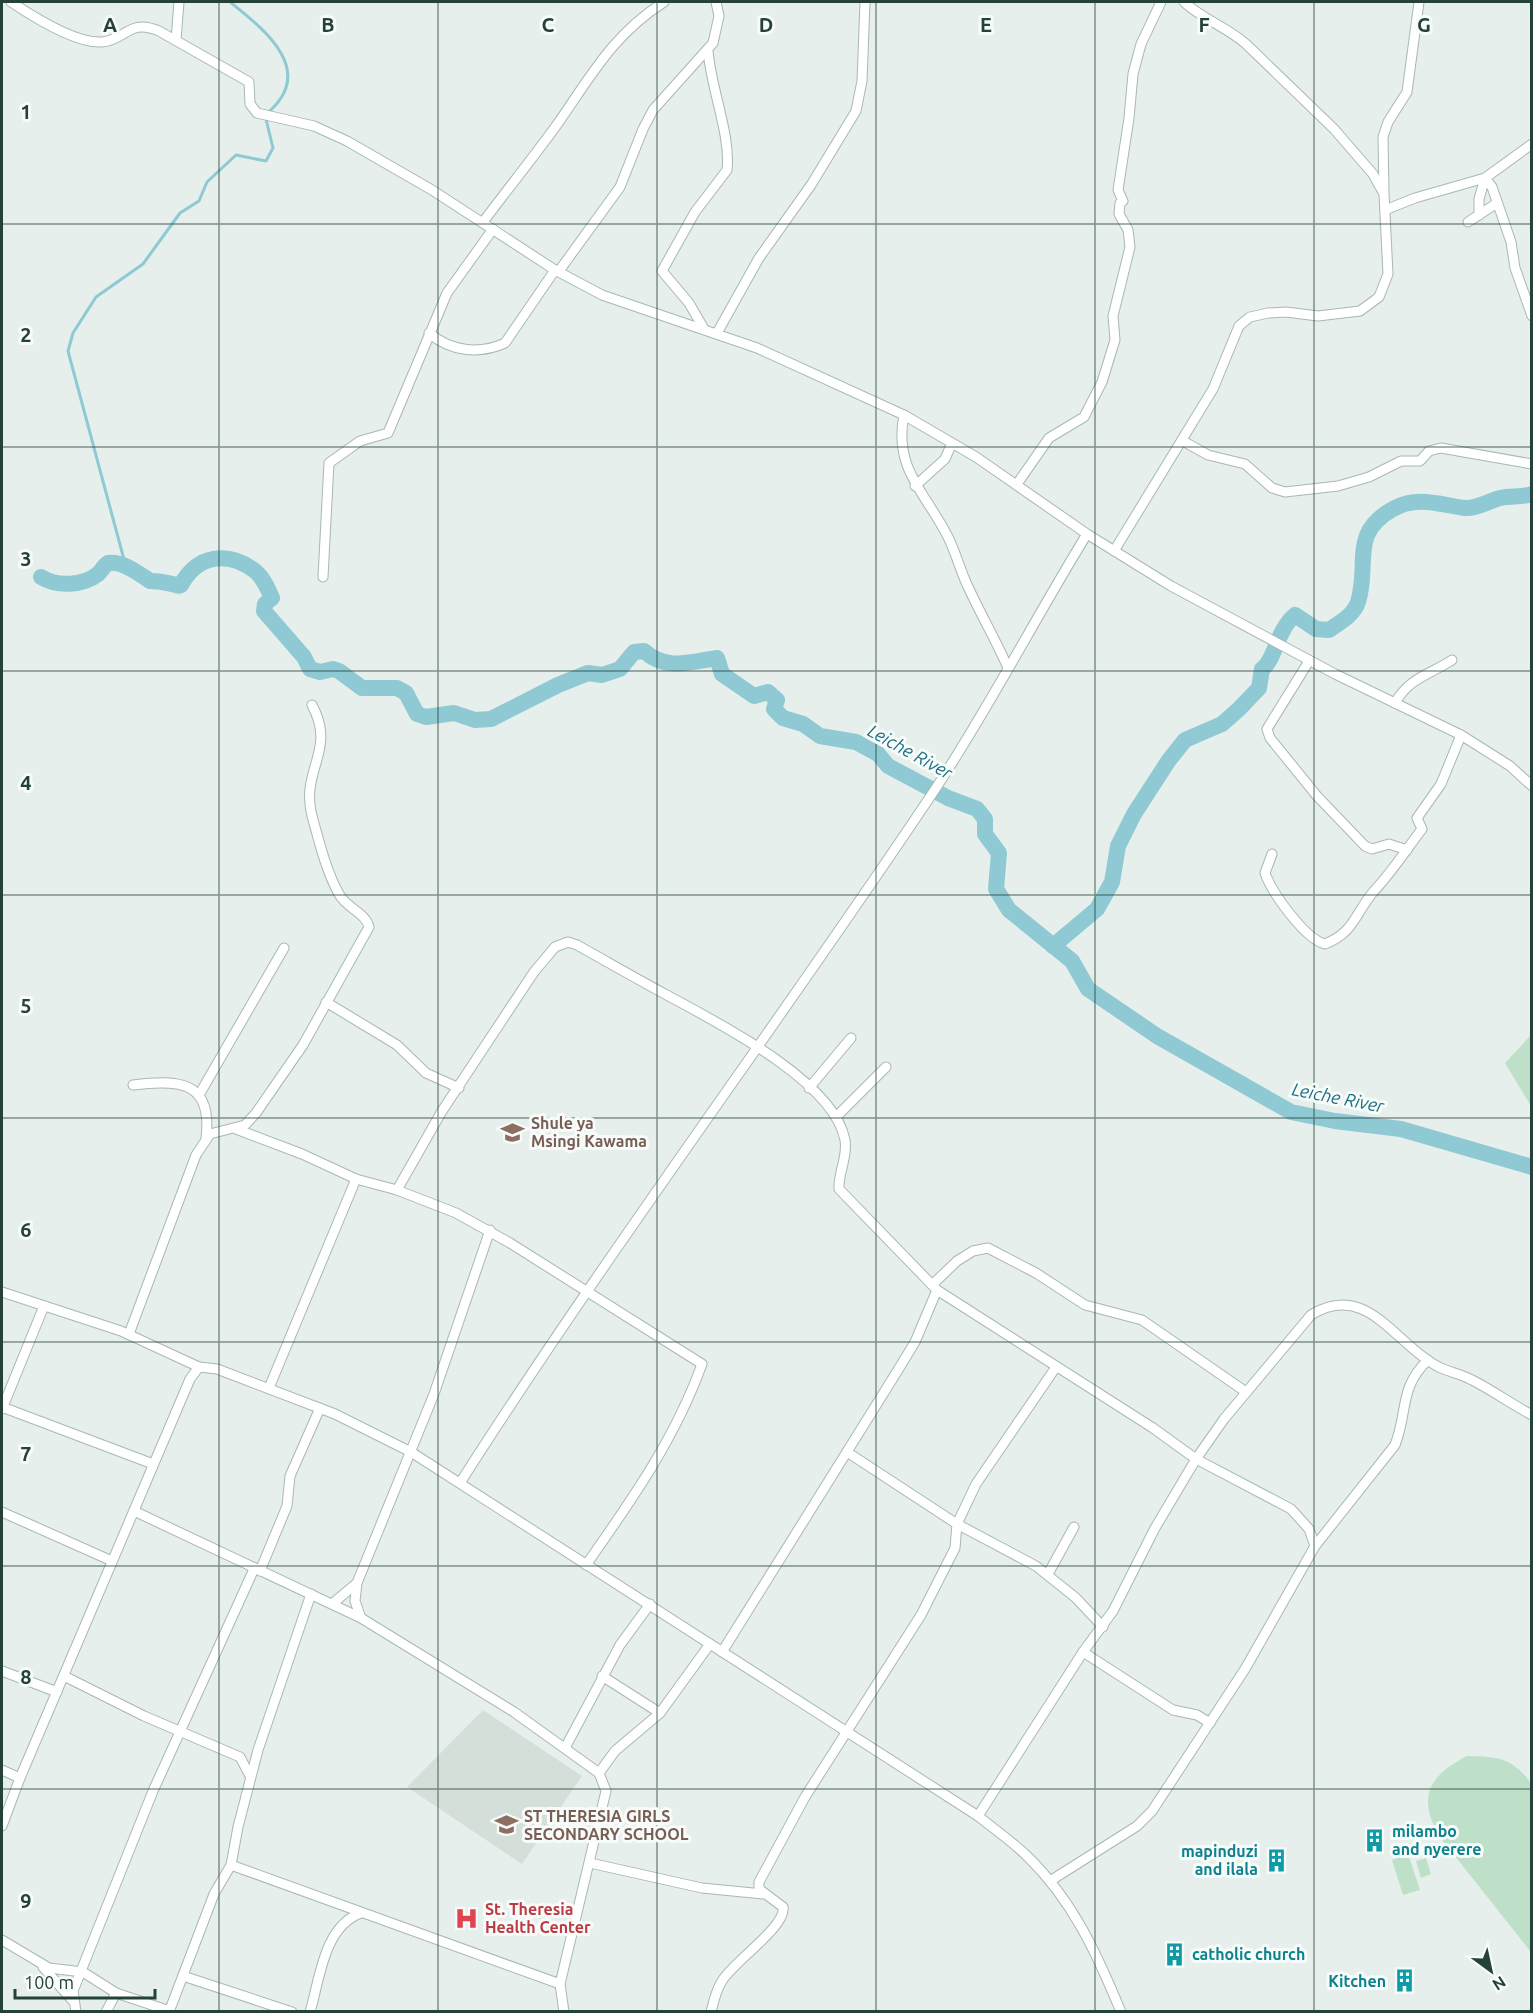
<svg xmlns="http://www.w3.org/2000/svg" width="1533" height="2013" viewBox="0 0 1533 2013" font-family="Ubuntu,sans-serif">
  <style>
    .built { fill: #d4dfda }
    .green { fill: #bfe0c8 }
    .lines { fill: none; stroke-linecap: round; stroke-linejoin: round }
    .stream { stroke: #8ec9d4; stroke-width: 3 }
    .river { stroke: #8ec9d4; stroke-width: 16 }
    .street-casing { stroke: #a8b8b2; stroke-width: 11 }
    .street { stroke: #fff; stroke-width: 9 }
    .grid { fill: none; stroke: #24423a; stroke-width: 1.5; stroke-opacity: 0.55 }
    .labels { text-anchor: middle; stroke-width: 6; stroke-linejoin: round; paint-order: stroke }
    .education-label { font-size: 16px; font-weight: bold; fill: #785e54; stroke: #f7fbf9; text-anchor: start }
    .culture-label { font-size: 16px; font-weight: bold; fill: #0d838f; stroke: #f7fbf9; text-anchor: start }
    .health-label { font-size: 16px; font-weight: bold; fill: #be3a42; stroke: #f7fbf9; text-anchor: start }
    .water-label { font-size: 18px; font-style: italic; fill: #1c6f80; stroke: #f7fbf9 }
    .grid-label { font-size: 20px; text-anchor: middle; font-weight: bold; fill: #24423a; stroke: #f7fbf9; stroke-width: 6; stroke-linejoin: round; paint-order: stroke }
  </style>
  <rect width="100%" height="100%" fill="#e6efeb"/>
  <path class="built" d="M483 1710 582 1776 522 1864 407 1787Z"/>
  <g class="green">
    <path d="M196 563 198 566 186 580 183 593 179 595 166 590 165 585 154 590 146 586V582C154 575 165 571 173 580Z"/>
    <path d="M1531 1035V1106L1505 1063Z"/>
    <path d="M1467 1756C1499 1757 1511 1757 1531 1783V1952L1439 1836C1417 1796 1429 1776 1467 1756Z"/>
    <path d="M1408 1854 1420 1890 1403 1895 1392 1860Z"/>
    <path d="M1426 1858 1431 1874 1421 1878 1416 1861Z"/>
  </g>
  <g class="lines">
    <path class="stream" d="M126 567 68 351 73 333 96 297 143 264 180 213 199 201 207 182 236 155 266 161 273 148 265 115C319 72 265 30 230 2"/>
    <g class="river">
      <path d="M41 577C57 587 83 586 98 574 101 571 104 566 108 563 123 561 138 573 150 581 162 580 169 585 181 585 197 555 228 550 255 571 263 577 268 589 272 598L265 604 264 611 304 657 310 669 320 672 333 669 339 671 362 688H397L406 693 417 714 426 717 454 713 475 720 491 719 558 685 588 673 602 675 620 669 634 652 644 651C666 671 690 662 717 658L722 674 754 696 768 692 777 700 774 709 783 718 803 724 820 736 856 742 878 754 888 766 948 798 977 809 985 819V834L999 853 996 889 1009 910 1072 961 1088 989 1157 1036 1291 1112 1335 1121 1401 1129 1532 1167"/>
      <path d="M1053 946 1097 909 1112 882 1118 846 1134 814 1169 760 1185 740 1222 724 1239 709 1259 688 1262 669C1275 661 1276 631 1295 615L1316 629 1329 630C1339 623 1354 615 1358 602 1370 564 1349 533 1393 509 1417 495 1441 505 1465 508 1476 509 1489 501 1500 498 1511 495 1521 498 1532 494"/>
    </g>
    <defs>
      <g id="street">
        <path d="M11 2C32 16 76 44 102 42 126 40 129 18 159 31L249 82 250 104 257 113 314 126 347 141 432 190 555 270 602 295 757 348 904 415 976 457 1087 534 1171 586 1335 674 1461 735 1510 766 1532 786"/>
        <path d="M176 40 179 2"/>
        <path d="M1485 178 1492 187 1511 242 1515 268 1532 316"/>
        <path d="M1384 192 1383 137 1388 122 1407 92 1419 2"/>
        <path d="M1385 210 1415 198 1485 178 1532 144"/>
        <path d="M1479 215V199L1485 178"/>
        <path d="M483 222C507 190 532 159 556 126 590 78 612 35 664 2"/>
        <path d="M1468 222 1497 203"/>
        <path d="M559 271 620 187 643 129 653 110 713 43 719 16 716 2"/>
        <path d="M704 329 689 303 662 271 695 212 727 170C731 135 711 89 708 51"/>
        <path d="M429 333C450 351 479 355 505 343L555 270"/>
        <path d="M717 333 759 258 811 185 856 111 862 81 865 2"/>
        <path d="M904 415C893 469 926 493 948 537 955 551 959 566 965 580 978 610 995 638 1008 668"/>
        <path d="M1183 441 1208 455 1245 464 1272 488 1285 492 1338 486 1369 477 1401 461H1420L1429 451 1441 448 1532 464"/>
        <path d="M1017 484 1049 438 1084 417 1102 382 1115 340 1113 316 1130 247 1128 230 1119 214 1120 203 1123 201 1118 190 1129 118 1133 74 1141 44 1161 2"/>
        <path d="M915 486 945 459 952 443"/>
        <path d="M1114 551 1213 389 1239 326 1250 317 1268 313 1286 312 1318 316 1360 311 1379 297 1388 274 1384 194 1373 174 1334 129 1246 44C1227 27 1202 19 1184 2"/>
        <path d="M323 577 329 463 360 441 388 433 447 293 493 229"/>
        <path d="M1309 661 1267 729 1270 738 1317 796 1365 846 1372 849 1389 844 1407 850"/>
        <path d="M1395 703C1409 678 1429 675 1452 660"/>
        <path d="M1272 854 1265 873C1272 893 1305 939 1325 944 1355 932 1355 913 1374 891 1392 872 1406 850 1422 829L1417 818 1441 784 1461 735"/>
        <path d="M326 1002 397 1045 426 1073 459 1088"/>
        <path d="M133 1085C179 1079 213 1081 206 1138"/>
        <path d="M809 1088 851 1038"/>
        <path d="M199 1095 284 948"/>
        <path d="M836 1117 886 1067"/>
        <path d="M236 1129 302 1154 356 1179 397 1190 456 1213 510 1243 702 1364C675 1439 631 1501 586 1565"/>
        <path d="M397 1190 442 1111 534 972 555 947 568 942 577 945C606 961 635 978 665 994 714 1021 834 1080 845 1140 848 1157 838 1173 839 1189L937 1290 1153 1428 1196 1459 1291 1509 1309 1529 1315 1546"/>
        <path d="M932 1285 957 1261 973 1251 988 1248 1036 1273 1085 1305 1142 1320 1246 1392"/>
        <path d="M2 1292 121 1331 199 1367"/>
        <path d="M129 1334 196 1155 210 1134 245 1125 256 1113 303 1045 369 927C366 913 346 908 339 894 326 871 319 841 312 816 300 769 337 751 312 705"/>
        <path d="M269 1388 356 1179"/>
        <path d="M2 1407 153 1464"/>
        <path d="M2 1409 44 1306"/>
        <path d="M847 1452 957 1524 1036 1566 1076 1598 1103 1627"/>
        <path d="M460 1483C610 1248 777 1026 932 794 988 710 1034 620 1087 534"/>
        <path d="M134 1511 361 1618 514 1712 599 1773 606 1791 560 1984 564 2012"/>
        <path d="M2 1512 112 1561"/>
        <path d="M260 1571 287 1506 290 1476 320 1408"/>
        <path d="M1048 1574 1074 1527"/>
        <path d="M332 1604 357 1583"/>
        <path d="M361 1618 355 1601 357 1583 434 1394 490 1230"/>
        <path d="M722 1652 898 1370 915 1342 937 1290"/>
        <path d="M1083 1652 1173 1710 1197 1715 1210 1723"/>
        <path d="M2 1671 57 1692"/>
        <path d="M64 1676 144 1716 240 1757 250 1776"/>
        <path d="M602 1676 660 1713"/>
        <path d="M565 1748 620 1645 650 1604"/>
        <path d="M2 1770 20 1778"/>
        <path d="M599 1773 615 1751 660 1713 710 1644"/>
        <path d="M978 1816 1083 1652 1113 1611 1155 1528 1196 1459 1224 1419 1311 1315C1366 1280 1396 1345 1437 1366 1448 1372 1461 1374 1472 1380 1492 1390 1511 1404 1532 1415"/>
        <path d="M2 1826 20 1778 190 1379 199 1367 217 1369 335 1414 411 1452 978 1816C994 1829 1013 1842 1028 1857 1073 1901 1097 1954 1121 2012"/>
        <path d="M590 1863 702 1888 763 1894"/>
        <path d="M231 1865 560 1984"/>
        <path d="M1050 1881 1137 1826 1152 1811 1245 1669 1315 1546 1395 1445C1408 1412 1399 1387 1428 1360"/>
        <path d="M2 1940 49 1968 83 1972 116 1993 170 2011"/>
        <path d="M43 1967 73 2001"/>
        <path d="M183 1976 292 2012"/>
        <path d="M76 2012 73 1991 153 1791 254 1569"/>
        <path d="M106 2012 116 1993"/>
        <path d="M169 2012 214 1894 231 1865 238 1827 258 1750 311 1594"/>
        <path d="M310 2012C320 1978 324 1926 361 1913"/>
        <path d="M711 2012C714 2000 716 1990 722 1981 733 1962 787 1926 783 1907L759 1889V1882L805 1797 921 1615 955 1548 957 1524 976 1484 1056 1367"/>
      </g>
    </defs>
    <use href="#street" class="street-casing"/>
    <use href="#street" class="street"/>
  </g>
  <path class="grid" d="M219 2V2012M438 2V2012M657 2V2012M876 2V2012M1095 2V2012M1314 2V2012M2 224H1532M2 447H1532M2 671H1532M2 895H1532M2 1118H1532M2 1342H1532M2 1566H1532M2 1789H1532"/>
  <defs>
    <symbol id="school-bare" viewBox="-9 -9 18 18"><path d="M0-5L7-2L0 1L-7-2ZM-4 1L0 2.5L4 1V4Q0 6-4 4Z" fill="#8d6e63" stroke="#f7fbf9" stroke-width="2.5" paint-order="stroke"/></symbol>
    <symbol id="building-bare" viewBox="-9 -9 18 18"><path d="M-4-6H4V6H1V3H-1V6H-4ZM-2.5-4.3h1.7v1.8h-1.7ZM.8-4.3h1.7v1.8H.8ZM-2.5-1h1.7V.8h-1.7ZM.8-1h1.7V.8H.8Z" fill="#0f9aa8" stroke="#f7fbf9" stroke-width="2.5" paint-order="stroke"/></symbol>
    <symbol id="hospital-bare" viewBox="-9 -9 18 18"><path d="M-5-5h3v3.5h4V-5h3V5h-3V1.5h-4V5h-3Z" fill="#e0444e" stroke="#f7fbf9" stroke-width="2.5" paint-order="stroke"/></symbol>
  </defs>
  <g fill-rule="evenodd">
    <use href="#school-bare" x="496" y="1116" width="33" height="33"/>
    <use href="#school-bare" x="490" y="1808" width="33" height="33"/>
    <use href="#building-bare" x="1358" y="1824" width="33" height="33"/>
    <use href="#building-bare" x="1260" y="1844" width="33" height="33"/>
    <use href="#hospital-bare" x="450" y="1902" width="33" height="33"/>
    <use href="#building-bare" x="1158" y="1938" width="33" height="33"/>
    <use href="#building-bare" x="1388" y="1964" width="33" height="33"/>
  </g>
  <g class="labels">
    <g class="education-label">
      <text x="531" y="1129">Shule ya<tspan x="531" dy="18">Msingi Kawama</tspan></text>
      <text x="524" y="1822">ST THERESIA GIRLS<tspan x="524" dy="18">SECONDARY SCHOOL</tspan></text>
    </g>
    <g class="culture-label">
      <text x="1392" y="1837">milambo<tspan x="1392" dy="18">and nyerere</tspan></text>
      <text x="1258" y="1857" text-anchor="end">mapinduzi<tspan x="1258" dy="18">and ilala</tspan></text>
      <text x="1192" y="1960">catholic church</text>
      <text x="1386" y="1987" text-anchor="end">Kitchen</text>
    </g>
    <g class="health-label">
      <text x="485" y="1915">St. Theresia<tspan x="485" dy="18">Health Center</tspan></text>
    </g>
    <g class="water-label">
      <text transform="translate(910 752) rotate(29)" y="6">Leiche River</text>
      <text transform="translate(1338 1098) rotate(11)" y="6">Leiche River</text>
    </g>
  </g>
  <g class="grid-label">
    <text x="110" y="32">A</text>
    <text x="328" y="32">B</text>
    <text x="548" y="32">C</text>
    <text x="766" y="32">D</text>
    <text x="986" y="32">E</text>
    <text x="1204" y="32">F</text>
    <text x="1424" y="32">G</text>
    <text x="26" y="119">1</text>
    <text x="26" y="342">2</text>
    <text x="26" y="566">3</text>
    <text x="26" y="790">4</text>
    <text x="26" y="1013">5</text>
    <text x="26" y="1237">6</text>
    <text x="26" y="1461">7</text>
    <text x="26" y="1684">8</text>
    <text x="26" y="1908">9</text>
  </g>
  <rect width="1533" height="2013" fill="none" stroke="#24423a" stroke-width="6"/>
  <g transform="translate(1491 1971) rotate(147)" stroke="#f7fbf9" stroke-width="4.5" paint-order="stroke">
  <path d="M0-4.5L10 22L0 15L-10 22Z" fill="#24423a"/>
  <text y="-9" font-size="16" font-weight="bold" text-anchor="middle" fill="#24423a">N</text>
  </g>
  <path d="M15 1989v9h140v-9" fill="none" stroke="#24423a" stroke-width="3"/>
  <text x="24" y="1989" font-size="18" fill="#24423a" stroke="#f7fbf9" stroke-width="4.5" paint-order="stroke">100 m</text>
</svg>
